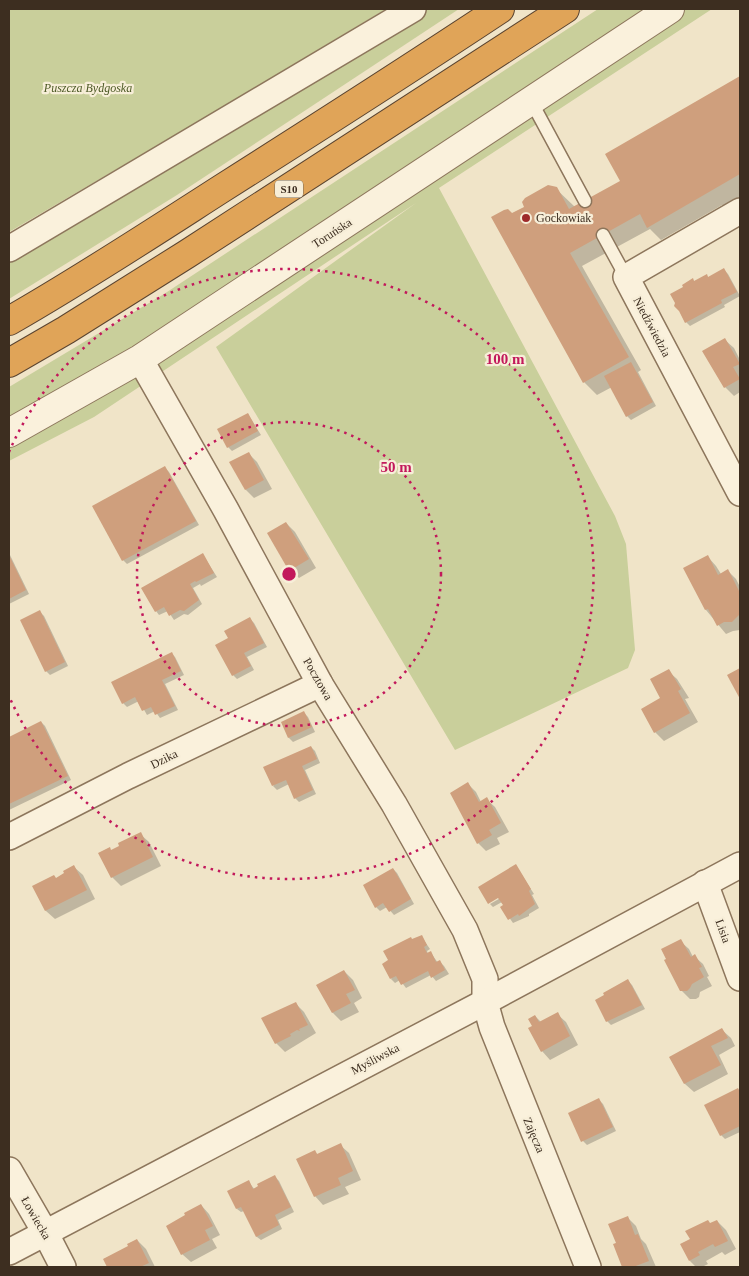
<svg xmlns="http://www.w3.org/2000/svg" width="749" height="1276" viewBox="0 0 749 1276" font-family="'Times New Roman',serif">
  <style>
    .green { fill: #c9cf9b }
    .shadow { fill: #0003 }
    .building { fill: #cf9f7d }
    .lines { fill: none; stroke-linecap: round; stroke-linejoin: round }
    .service-casing { stroke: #8d765c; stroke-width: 15 }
    .minor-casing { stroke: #8d765c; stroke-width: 28 }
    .tertiary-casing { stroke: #8d765c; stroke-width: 30 }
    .motorway-casing { stroke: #5b4430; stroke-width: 30 }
    .service { stroke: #faf1dc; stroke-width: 12 }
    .minor { stroke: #faf1dc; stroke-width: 25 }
    .tertiary { stroke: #faf1dc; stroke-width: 28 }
    .motorway { stroke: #e0a458; stroke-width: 28 }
    .ring { fill: none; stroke: #c2185b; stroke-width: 2.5; stroke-dasharray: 2.5 5 }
    .poi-dot { fill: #9e2a2b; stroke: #f7eed8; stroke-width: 2 }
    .labels { text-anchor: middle; stroke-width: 4.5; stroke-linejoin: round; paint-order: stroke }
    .shield { fill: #f7eed8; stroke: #756857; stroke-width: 1 }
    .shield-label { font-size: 11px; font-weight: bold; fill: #3d2e20 }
    .park-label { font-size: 12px; font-style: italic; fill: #4d5a26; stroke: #f7eed8 }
    .poi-label { font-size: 12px; fill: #3d2e20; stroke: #f7eed8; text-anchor: start }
    .street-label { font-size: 12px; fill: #3d2e20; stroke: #f7eed8 }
    .centre { fill: #c2185b; stroke: #f7eed8; stroke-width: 2.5 }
    .ring-label { font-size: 15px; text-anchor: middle; font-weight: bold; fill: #c2185b; stroke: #f7eed8; stroke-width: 4.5; stroke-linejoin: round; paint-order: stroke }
  </style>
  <rect width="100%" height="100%" fill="#f0e4c8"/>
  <g class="green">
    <path d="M9 9H386L187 128 9 232Z"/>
    <path d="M425 9H459L177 195 9 299V263Z"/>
    <path d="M598 9H712L439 188 615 516 626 544 635 650 628 668 455 750 216 347 416 203 94 417 9 461V387L164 294Z"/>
  </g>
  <g class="shadow">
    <path d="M740 77V200L726 209 722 205 661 240 650 229 582 266 641 370 638 372 656 406 631 420 627 416 612 387 597 395 584 382 512 215 525 208 554 187 575 207 622 181 607 154Z"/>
    <path d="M724 270 728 274 740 296 724 305 725 307 690 326 686 322 685 288 693 280 695 282 707 276 709 278Z"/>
    <path d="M725 340 734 348 740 360V392L734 396 725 387Z"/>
    <path d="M248 414 261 435 232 451 228 447Z"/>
    <path d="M248 453 257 462 272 489 254 498 246 490 231 463Z"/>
    <path d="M165 468 169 472 199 525 127 564 123 560Z"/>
    <path d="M286 523 295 532 316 568 299 578 290 570Z"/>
    <path d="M9 553 29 594 9 604Z"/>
    <path d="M203 555 217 577 201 586 200 584 193 588 202 604 188 615 184 614 174 620 168 611 159 615 156 611Z"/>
    <path d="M708 557 716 566 721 574 728 571 736 579 740 587V630L733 631 726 634 706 610Z"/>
    <path d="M40 612 44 616 68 666 50 675 46 671Z"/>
    <path d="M250 619 254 623 267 647 247 657 254 670 237 679 233 675 229 639Z"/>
    <path d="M171 653 175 657 184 675 165 684 178 710 160 718 155 711 147 715 139 701 127 707 123 703Z"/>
    <path d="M668 671 677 679 689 698 685 699 698 722 664 741 655 732 643 709 662 698Z"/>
    <path d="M304 713 308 717 315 732 293 742 289 738 282 723Z"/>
    <path d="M41 722 45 726 71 780 9 810V738Z"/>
    <path d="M311 747 315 751 320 763 305 770 316 794 299 802 295 798 289 784 277 790 273 786Z"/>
    <path d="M468 784 476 792 481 802 486 799 495 807 509 832 497 838 500 844 486 851 478 843Z"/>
    <path d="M140 834 149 842 161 866 121 886 112 877V851Z"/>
    <path d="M516 866 534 894 532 895 539 908 529 914V916L513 923 502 907 504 906 502 902 493 907 490 904 504 896Z"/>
    <path d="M74 867 83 875 95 899 55 919 46 911 34 886 56 879Z"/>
    <path d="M393 869 397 873 414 904 394 915 387 907 380 911 376 907Z"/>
    <path d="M421 936 430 949 427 951 428 954 431 953 438 963 440 962 444 966 449 974 436 981 431 975 406 988 400 980 395 983 391 979 413 941Z"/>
    <path d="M680 941 689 949 693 957 694 956 703 964 709 976 707 977 712 986 700 992 699 997 696 999H690L681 990Z"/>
    <path d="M344 971 353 980 362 998 354 1003 359 1012 341 1021 333 1013 318 985Z"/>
    <path d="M628 981 632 985 645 1009 611 1025 607 1021Z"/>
    <path d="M295 1003 304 1012 316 1033 285 1052 276 1043Z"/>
    <path d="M557 1014 566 1022 578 1045 550 1060 542 1051 533 1026 535 1016 541 1022Z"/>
    <path d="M722 1030 731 1038 735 1046 719 1055 728 1074 694 1092 685 1084 671 1057Z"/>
    <path d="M738 1089 740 1092V1132L725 1139 721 1135Z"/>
    <path d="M599 1100 603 1104 616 1131 587 1145 583 1141Z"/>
    <path d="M340 1145 349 1153 361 1180 345 1187 349 1194 323 1205 315 1196V1152L318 1155Z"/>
    <path d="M275 1177 279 1181 294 1212 278 1220 282 1229 261 1240 257 1237 244 1211 241 1212 237 1209 248 1181 255 1190Z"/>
    <path d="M201 1205 209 1214 220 1235 212 1239 217 1248 191 1262 182 1254Z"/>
    <path d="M628 1218 636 1226 641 1239 646 1244 656 1267H624L615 1244 617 1243Z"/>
    <path d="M717 1221 726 1230 736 1249 725 1255 722 1252 706 1261 708 1264 702 1267H696L690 1261 691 1240Z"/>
    <path d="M137 1240 146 1249 155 1267H108L104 1259 130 1247Z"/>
  </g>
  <g class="building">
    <path d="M740 76V174L647 228 640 214 570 253 629 357 583 383 491 217 504 210 508 209 512 213 524 207 522 202 525 198 548 185 557 187 569 209 620 181 605 154Z"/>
    <path d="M724 268 737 292 721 300 722 303 685 323 679 311 674 306 675 303 670 294 683 287 682 285 693 278 694 281 707 274 708 277Z"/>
    <path d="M725 338 740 364 733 367 740 379 724 388 702 351Z"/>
    <path d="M631 362 653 402 626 417 604 376Z"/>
    <path d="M248 413 258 431 227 448 217 429Z"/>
    <path d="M249 452 264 480 245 490 229 462Z"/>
    <path d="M165 466 196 521 122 561 92 506Z"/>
    <path d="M286 522 309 559 289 571 267 533Z"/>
    <path d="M203 553 214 573 196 582 195 581 190 584 199 600 184 611 180 610 169 616 164 607 155 612 141 588Z"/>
    <path d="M9 555 26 590 9 599Z"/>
    <path d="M708 555 718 575 728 569 740 593V614L732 622H724L717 626 708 609 705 610 683 568Z"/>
    <path d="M40 610 65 662 45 672 20 620Z"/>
    <path d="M250 617 264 643 244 653 251 666 232 676 215 645 228 638 224 631Z"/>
    <path d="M172 652 181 671 162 680 175 706 155 715 151 707 142 711 135 697 122 704 111 682Z"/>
    <path d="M740 668V699L727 675Z"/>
    <path d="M669 669 681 689 678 691 690 713 654 733 641 709 660 698 650 679Z"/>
    <path d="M304 711 312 727 288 738 281 722Z"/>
    <path d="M41 721 68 776 9 804V737Z"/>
    <path d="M311 746 317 759 302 766 313 790 294 799 286 780 272 786 263 767Z"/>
    <path d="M468 782 479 802 487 797 501 823 489 830 492 835 477 844 450 793Z"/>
    <path d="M141 832 153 857 111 878 98 853 110 847 111 850 119 846 118 843Z"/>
    <path d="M516 864 531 889 529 891 535 904 519 916 518 914 508 920 500 907 503 905 498 898 488 904 478 887Z"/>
    <path d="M74 865 87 890 45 911 32 886 54 875 56 878 64 873 63 871Z"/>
    <path d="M393 868 411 899 389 912 383 903 375 908 363 885Z"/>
    <path d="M422 935 427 945 424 947 427 953 431 951 436 962 440 960 445 970 431 978 428 971 401 985 396 976 390 979 382 964 388 960 383 951 411 937 412 939Z"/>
    <path d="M681 939 691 957 695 954 702 967 699 968 704 977 692 984 690 988 687 991H680L664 960 666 959 661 949Z"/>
    <path d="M344 970 355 990 346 994 351 1003 332 1013 316 985Z"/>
    <path d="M628 979 642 1005 606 1022 595 1000 604 995 603 993Z"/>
    <path d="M296 1002 308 1025 299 1029 300 1031 297 1030 290 1034 291 1036 275 1044 261 1018Z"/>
    <path d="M558 1012 570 1036 541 1052 528 1028 532 1026 528 1019 535 1015 539 1022Z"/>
    <path d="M722 1028 728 1038 711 1046 721 1065 684 1084 669 1057Z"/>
    <path d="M738 1088 740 1092V1126L720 1136 704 1105Z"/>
    <path d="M599 1098 613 1127 581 1142 568 1113Z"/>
    <path d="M341 1143 353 1171 338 1178 341 1185 314 1197 296 1159 315 1150 317 1154Z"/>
    <path d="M275 1175 291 1207 275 1215 279 1225 256 1237 241 1207 236 1209 227 1191 249 1180 253 1189 258 1186 257 1184Z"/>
    <path d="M201 1204 213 1226 205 1230 210 1240 181 1255 166 1226 185 1215 184 1213Z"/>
    <path d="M628 1216 635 1235 638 1234 649 1261 633 1267H622L613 1244 616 1243 608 1224Z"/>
    <path d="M708 1220 710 1223 717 1220 728 1241 715 1247 713 1244 698 1252 700 1255 689 1261 680 1244 690 1239 685 1231Z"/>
    <path d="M137 1239 149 1263 140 1267H107L103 1259 128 1246 127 1244Z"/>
  </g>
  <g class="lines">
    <defs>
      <g id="service">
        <path d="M531 101 585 201"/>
        <path d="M603 235 626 277"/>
      </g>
      <g id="minor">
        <path d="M740 211 626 277 740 493"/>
        <path d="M9 249 413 9"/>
        <path d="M140 359 226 510 320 684 394 804 465 930 485 979V1002L492 1027 588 1267"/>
        <path d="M9 837 128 776 320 684"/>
        <path d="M705 883 740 978"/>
        <path d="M9 1170 46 1234 63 1267"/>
        <path d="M9 1252 485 1002 740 865"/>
      </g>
      <path id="tertiary" d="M9 433 140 359 670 9"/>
      <g id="motorway">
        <path d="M9 321C81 280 151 234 221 189 314 130 408 70 500 9"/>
        <path d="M9 363 66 330 187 254 565 9"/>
      </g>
    </defs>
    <use href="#service" class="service-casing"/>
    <use href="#minor" class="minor-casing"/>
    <use href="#tertiary" class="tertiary-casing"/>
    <use href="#motorway" class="motorway-casing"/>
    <use href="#service" class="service"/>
    <use href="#minor" class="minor"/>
    <use href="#tertiary" class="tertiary"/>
    <use href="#motorway" class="motorway"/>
  </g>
  <g class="ring">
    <circle cx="289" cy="574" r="152"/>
    <path d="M9 452A305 305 0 1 1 9 696"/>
  </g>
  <circle class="poi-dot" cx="526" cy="218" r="5"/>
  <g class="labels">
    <rect class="shield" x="275" y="180.5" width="28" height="17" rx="4"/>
    <g class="shield-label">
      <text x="289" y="193">S10</text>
    </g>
    <g class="park-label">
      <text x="88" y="92">Puszcza Bydgoska</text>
    </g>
    <g class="poi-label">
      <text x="536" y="222">Gockowiak</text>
    </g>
    <g class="street-label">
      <text transform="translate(332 233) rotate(-33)" y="4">Toruńska</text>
      <text transform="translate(652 327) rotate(62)" y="4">Niedźwiedzia</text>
      <text transform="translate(318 679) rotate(60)" y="4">Pocztowa</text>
      <text transform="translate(164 759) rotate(-26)" y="4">Dzika</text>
      <text transform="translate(723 931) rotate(70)" y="4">Lisia</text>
      <text transform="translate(375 1059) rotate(-28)" y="4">Myśliwska</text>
      <text transform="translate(534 1135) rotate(67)" y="4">Zajęcza</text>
      <text transform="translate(36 1218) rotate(60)" y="4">Łowiecka</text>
    </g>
  </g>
  <circle cx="289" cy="574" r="8" class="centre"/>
  <g class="ring-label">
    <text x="505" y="364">100 m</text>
    <text x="396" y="472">50 m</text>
  </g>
  <rect width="749" height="1276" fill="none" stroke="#3d2e20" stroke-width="20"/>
</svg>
